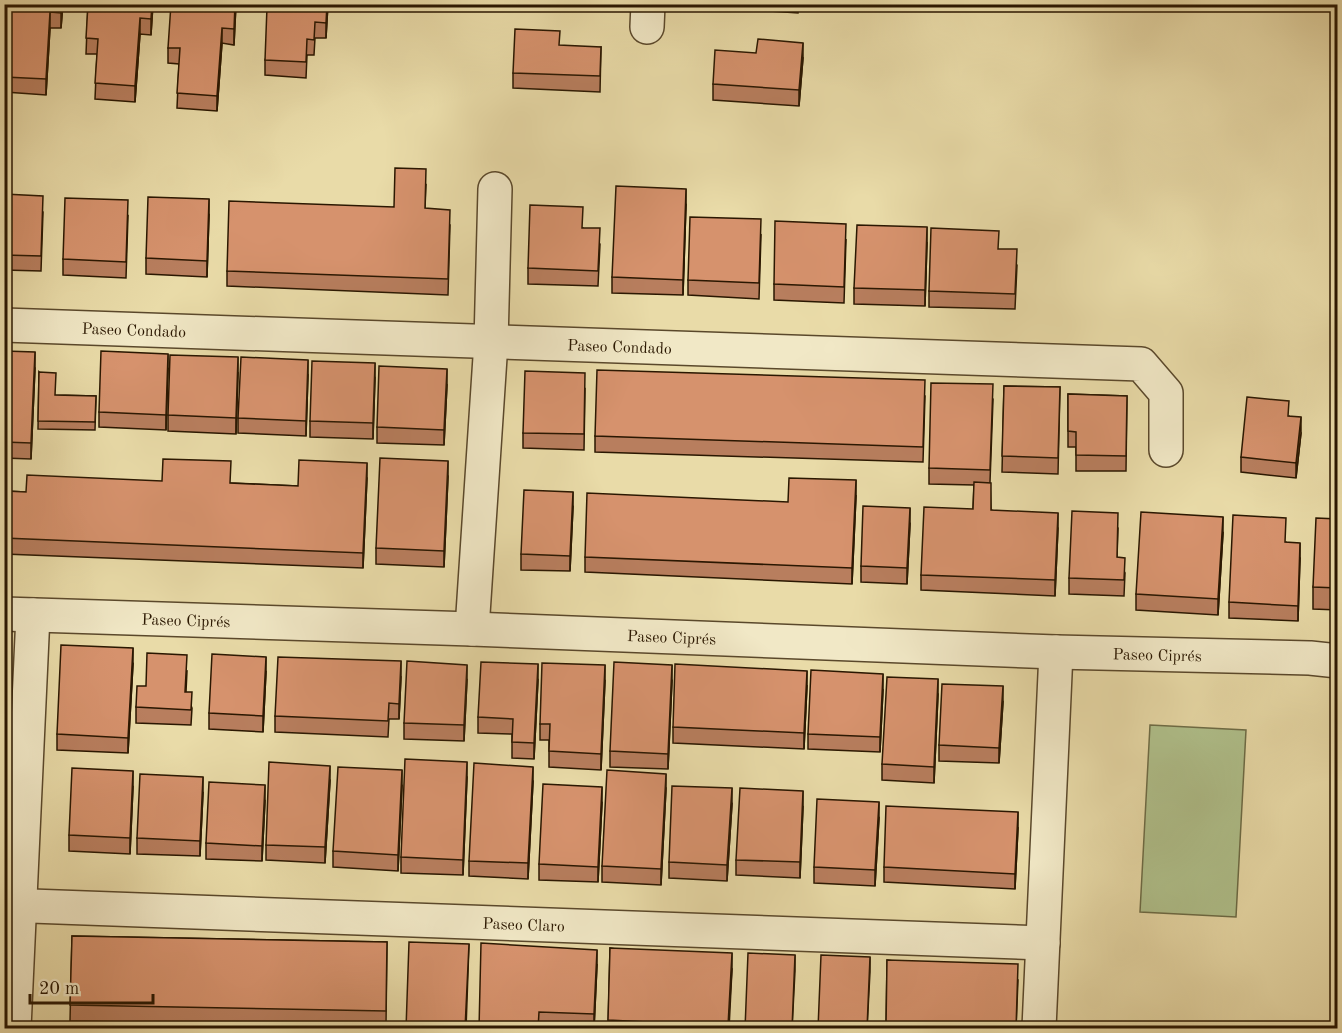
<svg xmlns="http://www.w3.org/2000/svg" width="1342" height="1033" viewBox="0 0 1342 1033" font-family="'Old Standard TT',serif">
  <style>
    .green { fill: #b0c18c; stroke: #6d6c46; stroke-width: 1.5 }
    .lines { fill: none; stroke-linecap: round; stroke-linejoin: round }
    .minor-casing { stroke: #5a482b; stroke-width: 36 }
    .minor { stroke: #f1e8c6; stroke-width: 33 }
    .wall { fill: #b87e5e; stroke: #2a1701; stroke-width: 1.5 }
    .shaded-wall { fill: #96664c; stroke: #2a1701; stroke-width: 1.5 }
    .building { fill: #d6926d; stroke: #2a1701; stroke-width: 1.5 }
    .labels { text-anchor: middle; stroke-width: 4.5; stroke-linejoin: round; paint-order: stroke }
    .street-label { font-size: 16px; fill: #2a1701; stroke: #f1e8c6 }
  </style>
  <rect width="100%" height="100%" fill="#e9dba8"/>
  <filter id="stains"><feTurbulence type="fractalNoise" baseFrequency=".00333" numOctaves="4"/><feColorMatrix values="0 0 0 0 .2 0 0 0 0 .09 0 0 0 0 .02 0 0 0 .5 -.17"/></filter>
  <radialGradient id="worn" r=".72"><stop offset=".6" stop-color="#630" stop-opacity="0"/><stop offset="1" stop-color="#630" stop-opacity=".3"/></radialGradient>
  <path class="green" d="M1150 725 1246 730 1236 917 1140 912Z"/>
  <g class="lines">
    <defs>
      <g id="minor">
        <path d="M647 27 648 4"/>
        <path id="s1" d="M4 325 1141 364 1166 393V450"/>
        <path id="s2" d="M4 614 472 629 1056 652 1310 658 1338 661"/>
        <path d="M472 629 491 342 495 189"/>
        <path id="s3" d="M4 905 1043 943"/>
        <path d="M14 1028 33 615"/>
        <path d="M1039 1028 1056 652"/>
      </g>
    </defs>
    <use href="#minor" class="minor-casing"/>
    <use href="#minor" class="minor"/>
  </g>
  <g class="wall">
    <path d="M4 4H63L61 28H50L46 95 5 92V77L7 48H4Z"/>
    <path d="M88 4H153L151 35 140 34 135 102 95 99 97 54H86Z"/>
    <path d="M236 4 234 45 222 43 217 111 177 108 179 64 168 63V48Z"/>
    <path d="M328 4 326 38H315L314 55H307L306 78 265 75V60L286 8Z"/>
    <path d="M753 4H799L798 13 753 10Z"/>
    <path d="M601 47 600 92 513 88V73Z"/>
    <path d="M803 58 799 106 713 100V84Z"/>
    <path d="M426 185 425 208 450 225 448 295 227 286V271L394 207Z"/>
    <path d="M4 194 43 212 41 271 4 270Z"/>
    <path d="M686 205 683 295 612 293V277Z"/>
    <path d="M209 215 207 277 146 274V258Z"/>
    <path d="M128 216 126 278 63 275V259Z"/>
    <path d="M583 228 600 244 598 286 528 284V268Z"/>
    <path d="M761 235 759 299 688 295V280Z"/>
    <path d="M846 240 844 303 774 300V284Z"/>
    <path d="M927 243 925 306 854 304V288Z"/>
    <path d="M998 249 1017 265 1015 309 929 307V291Z"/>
    <path d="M4 351 35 368 31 459 4 458Z"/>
    <path d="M168 369 166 430 99 427V412Z"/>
    <path d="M39 372 55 395 96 396 95 430 38 429Z"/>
    <path d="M238 373 236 434 168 431V415Z"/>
    <path d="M308 375 306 436 238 433V418Z"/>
    <path d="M375 378 373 439 310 437V421Z"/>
    <path d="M447 385 444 445 377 443V427Z"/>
    <path d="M1004 386 1060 387 1058 474 1002 472Z"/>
    <path d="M585 389 584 450 523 448V433Z"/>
    <path d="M1068 394 1127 396 1126 471H1076V447H1068Z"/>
    <path d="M925 396 923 462 595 452V436Z"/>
    <path d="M993 400 990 482 991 510 1058 528 1055 596 921 590V575L973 509 974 485 929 484V468Z"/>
    <path d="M1289 416 1301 433 1296 478 1241 472V457Z"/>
    <path d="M4 475 6 491 26 492 231 483 298 486 367 478 363 568 4 554Z"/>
    <path d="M448 477 444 567 376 564V548Z"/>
    <path d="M856 496 852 584 585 572V557Z"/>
    <path d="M573 507 570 571 521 570V554Z"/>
    <path d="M1338 519V610L1313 609V587Z"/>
    <path d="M910 524 907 584 861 582V566Z"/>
    <path d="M1118 529 1117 557 1125 573 1124 596 1069 594V578Z"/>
    <path d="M1223 533 1218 615 1136 610V594Z"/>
    <path d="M1286 542 1300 558 1298 621 1229 618V602Z"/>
    <path d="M133 664 128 753 57 750V734Z"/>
    <path d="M187 671 186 692 192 708 191 725 136 723V707L146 686Z"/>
    <path d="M266 672 263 732 209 729V713Z"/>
    <path d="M401 677 399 719H389L388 737 275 732V716Z"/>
    <path d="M467 680 464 741 404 739V723Z"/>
    <path d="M538 680 534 759 512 758V734L478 733V717Z"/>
    <path d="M605 681 601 770 549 767V740H540V724Z"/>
    <path d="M672 681 668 769 610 767V751Z"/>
    <path d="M807 686 804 749 673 743V727Z"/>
    <path d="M883 690 880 752 808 749V734Z"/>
    <path d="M938 695 934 783 882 780V764Z"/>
    <path d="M1003 702 999 763 939 761V745Z"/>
    <path d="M467 778 463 875 401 873V857Z"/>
    <path d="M330 781 325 863 266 860V845Z"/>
    <path d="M533 782 528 879 469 876V861Z"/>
    <path d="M402 786 398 871 333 867V851Z"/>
    <path d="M133 787 130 854 69 851V835Z"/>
    <path d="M666 789 661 885 602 882V866Z"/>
    <path d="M203 793 200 856 137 854V838Z"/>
    <path d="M265 801 262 861 206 859V843Z"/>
    <path d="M602 803 598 882 539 880V864Z"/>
    <path d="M732 804 727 881 669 878V862Z"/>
    <path d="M803 807 800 878 736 875V860Z"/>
    <path d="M879 818 875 886 814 883V867Z"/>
    <path d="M1018 828 1015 889 884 882V867Z"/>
    <path d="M72 936 387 942 386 1026 70 1021Z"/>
    <path d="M610 948 732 969 729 1029H608Z"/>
    <path d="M887 960 1018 980 1016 1029H886Z"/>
    <path d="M597 965 594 1029H479Z"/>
  </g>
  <g class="shaded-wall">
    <path d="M62 4H63L61 28V13Z"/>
    <path d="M152 4H153L151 35V19Z"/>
    <path d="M235 4H236L234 45V29Z"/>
    <path d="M327 4H328L326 38V23Z"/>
    <path d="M50 12V28L46 95V79Z"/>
    <path d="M140 18V34L135 102V86Z"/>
    <path d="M222 28V43L217 111V96Z"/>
    <path d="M803 43V58L799 106V90Z"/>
    <path d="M686 189V205L683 295V280Z"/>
    <path d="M209 199V215L207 277V261Z"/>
    <path d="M927 227V243L925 306V290Z"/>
    <path d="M35 352V368L31 459V443Z"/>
    <path d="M168 354V369L166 430V415Z"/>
    <path d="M238 357V373L236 434V418Z"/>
    <path d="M308 360V375L306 436V421Z"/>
    <path d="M375 363V378L373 439V423Z"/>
    <path d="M447 369V385L444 445V430Z"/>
    <path d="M1301 417V433L1296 478V463Z"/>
    <path d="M448 461V477L444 567V551Z"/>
    <path d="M367 463V478L363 568V553Z"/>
    <path d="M856 480V496L852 584V568Z"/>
    <path d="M573 492V507L570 571V556Z"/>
    <path d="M910 508V524L907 584V568Z"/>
    <path d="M1058 513V528L1055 596V580Z"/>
    <path d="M1223 517V533L1218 615V599Z"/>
    <path d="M1300 543V558L1298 621V606Z"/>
    <path d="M133 648V664L128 753V738Z"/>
    <path d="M266 657V672L263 732V716Z"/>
    <path d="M401 661V677L399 719V704Z"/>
    <path d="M538 664V680L534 759V743Z"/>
    <path d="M467 665V680L464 741V725Z"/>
    <path d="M605 665V681L601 770V754Z"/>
    <path d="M672 665V681L668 769V754Z"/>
    <path d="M807 671V686L804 749V733Z"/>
    <path d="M883 674V690L880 752V737Z"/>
    <path d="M938 679V695L934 783V767Z"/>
    <path d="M1003 686V702L999 763V748Z"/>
    <path d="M467 762V778L463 875V860Z"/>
    <path d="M330 766V781L325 863V847Z"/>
    <path d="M533 767V782L528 879V863Z"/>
    <path d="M402 770V786L398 871V855Z"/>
    <path d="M133 771V787L130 854V838Z"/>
    <path d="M666 774V789L661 885V869Z"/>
    <path d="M203 777V793L200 856V841Z"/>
    <path d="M265 785V801L262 861V846Z"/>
    <path d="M602 787V803L598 882V867Z"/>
    <path d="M732 788V804L727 881V865Z"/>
    <path d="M803 791V807L800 878V862Z"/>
    <path d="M879 802V818L875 886V870Z"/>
    <path d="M1018 812V828L1015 889V874Z"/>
    <path d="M469 944 466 1029H465Z"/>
    <path d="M597 950V965L594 1029V1014Z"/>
    <path d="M732 953V969L728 1029V1026Z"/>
    <path d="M795 955V971L792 1029Z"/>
    <path d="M870 957V972L867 1029Z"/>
  </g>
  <g class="building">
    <path d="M4 4H62L61 13 50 12 46 79 5 77 9 33 4 32Z"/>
    <path d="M88 4H152L151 19 140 18 135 86 95 83 98 39 86 38Z"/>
    <path d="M171 4H235L234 29 222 28 217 96 177 93 180 48H168Z"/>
    <path d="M286 4H327L326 23 315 22 314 40 307 39 306 62 265 60 267 7 286 8Z"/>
    <path d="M515 29 560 31 559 45 601 47 600 76 513 73Z"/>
    <path d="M758 39 803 43 799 90 713 84 715 50 756 53Z"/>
    <path d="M395 168 426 169 425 208 450 210 448 279 227 271 229 201 394 207Z"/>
    <path d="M616 186 686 189 683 280 612 277Z"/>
    <path d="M4 194 43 196 41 256 4 255Z"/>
    <path d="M148 197 209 199 207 261 146 258Z"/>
    <path d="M65 198 128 200 126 262 63 259Z"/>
    <path d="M530 205 583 207 582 228H600L598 271 528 268Z"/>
    <path d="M690 217 761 219 759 283 688 280Z"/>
    <path d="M775 221 846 224 844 287 774 284Z"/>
    <path d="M857 225 927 227 925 290 854 288Z"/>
    <path d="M931 228 999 231 998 249H1017L1015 294 929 291Z"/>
    <path d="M4 351 35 352 31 443 4 442Z"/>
    <path d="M101 351 168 354 166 415 99 412Z"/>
    <path d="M170 355 238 357 236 418 168 415Z"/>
    <path d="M241 357 308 360 306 421 238 418Z"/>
    <path d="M312 361 375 363 373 423 310 421Z"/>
    <path d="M379 366 447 369 444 430 377 427Z"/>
    <path d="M597 370 925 380 923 447 595 436Z"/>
    <path d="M525 371 585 373 584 434 523 433Z"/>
    <path d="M39 372 56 373 55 395 96 396 95 422 38 421Z"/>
    <path d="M931 383 993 384 990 470 929 468Z"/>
    <path d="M1004 386 1060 387 1058 458 1002 456Z"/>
    <path d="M1068 394 1127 396 1126 456 1076 455V432L1068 431Z"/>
    <path d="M1247 397 1289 401 1288 416 1301 417 1296 463 1241 457Z"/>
    <path d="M380 458 448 461 444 551 376 548Z"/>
    <path d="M163 459 231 461 230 483 298 486 299 460 367 463 363 553 4 538V475H6V491L26 492 27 475 162 481Z"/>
    <path d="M789 478 856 480 852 568 585 557 587 493 788 502Z"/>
    <path d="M974 482 991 483V510L1058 513 1055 580 921 575 924 507 973 509Z"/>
    <path d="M524 490 573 492 570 556 521 554Z"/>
    <path d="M863 506 910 508 907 568 861 566Z"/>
    <path d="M1072 511 1118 513 1117 557 1125 558 1124 580 1069 578Z"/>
    <path d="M1141 512 1223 517 1218 599 1136 594Z"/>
    <path d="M1233 515 1286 518 1285 542 1300 543 1298 606 1229 602Z"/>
    <path d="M1316 518 1338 519V588L1313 587Z"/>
    <path d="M61 645 133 648 128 738 57 734Z"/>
    <path d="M147 653 187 655 185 692H192L191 710 136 707 137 686H146Z"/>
    <path d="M212 654 266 657 263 716 209 713Z"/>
    <path d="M278 657 401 661 399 704 389 703 388 721 275 716Z"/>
    <path d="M407 661 467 665 464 725 404 723Z"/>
    <path d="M481 662 538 664 534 743 512 742 513 719 478 717Z"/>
    <path d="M614 662 672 665 668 754 610 751Z"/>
    <path d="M542 663 605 665 601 754 549 751 550 724H540Z"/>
    <path d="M675 664 807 671 804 733 673 727Z"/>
    <path d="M811 670 883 674 880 737 808 734Z"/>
    <path d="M887 677 938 679 934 767 882 764Z"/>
    <path d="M942 684 1003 686 999 748 939 745Z"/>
    <path d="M405 759 467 762 463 860 401 857Z"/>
    <path d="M269 762 330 766 325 847 266 845Z"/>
    <path d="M474 763 533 767 528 863 469 861Z"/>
    <path d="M338 767 402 770 398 855 333 851Z"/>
    <path d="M72 768 133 771 130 838 69 835Z"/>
    <path d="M607 770 666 774 661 869 602 866Z"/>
    <path d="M140 774 203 777 200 841 137 838Z"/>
    <path d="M209 782 265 785 262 846 206 843Z"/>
    <path d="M543 784 602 787 598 867 539 864Z"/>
    <path d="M672 786 732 788 727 865 669 862Z"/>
    <path d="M740 788 803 791 800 862 736 860Z"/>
    <path d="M817 799 879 802 875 870 814 867Z"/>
    <path d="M886 806 1018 812 1015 874 884 867Z"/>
    <path d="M72 936 387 942 386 1011 70 1005Z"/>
    <path d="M409 942 469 944 465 1029H406Z"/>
    <path d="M481 943 597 950 594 1014 539 1012 538 1029H479Z"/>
    <path d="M610 948 732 953 728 1026 608 1020Z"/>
    <path d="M748 953 795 955 792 1029H745Z"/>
    <path d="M821 955 870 957 867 1029H818Z"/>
    <path d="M887 960 1018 964 1016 1029H931L886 1026Z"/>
  </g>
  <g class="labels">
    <g class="street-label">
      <text dy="6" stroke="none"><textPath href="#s1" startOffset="130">Paseo Condado</textPath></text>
      <text dy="6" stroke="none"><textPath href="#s1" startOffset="616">Paseo Condado</textPath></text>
      <text dy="6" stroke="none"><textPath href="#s2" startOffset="182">Paseo Ciprés</textPath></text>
      <text dy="6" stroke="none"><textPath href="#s2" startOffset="668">Paseo Ciprés</textPath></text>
      <text dy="6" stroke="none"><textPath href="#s2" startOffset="1154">Paseo Ciprés</textPath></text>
      <text dy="6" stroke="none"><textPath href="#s3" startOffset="520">Paseo Claro</textPath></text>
    </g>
  </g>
  <rect width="1342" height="1033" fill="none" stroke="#e9dba8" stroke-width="24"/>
  <rect x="6" y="6" width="1330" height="1021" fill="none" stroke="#2a1701" stroke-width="3"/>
  <rect x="12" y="12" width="1318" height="1009" fill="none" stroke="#2a1701" stroke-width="1.5"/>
  <path d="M30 994v9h123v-9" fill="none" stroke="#2a1701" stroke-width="3"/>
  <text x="39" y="994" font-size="18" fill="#2a1701" stroke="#f1e8c6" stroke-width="4.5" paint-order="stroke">20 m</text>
  <rect width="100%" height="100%" filter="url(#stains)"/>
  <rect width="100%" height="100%" fill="url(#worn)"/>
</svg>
